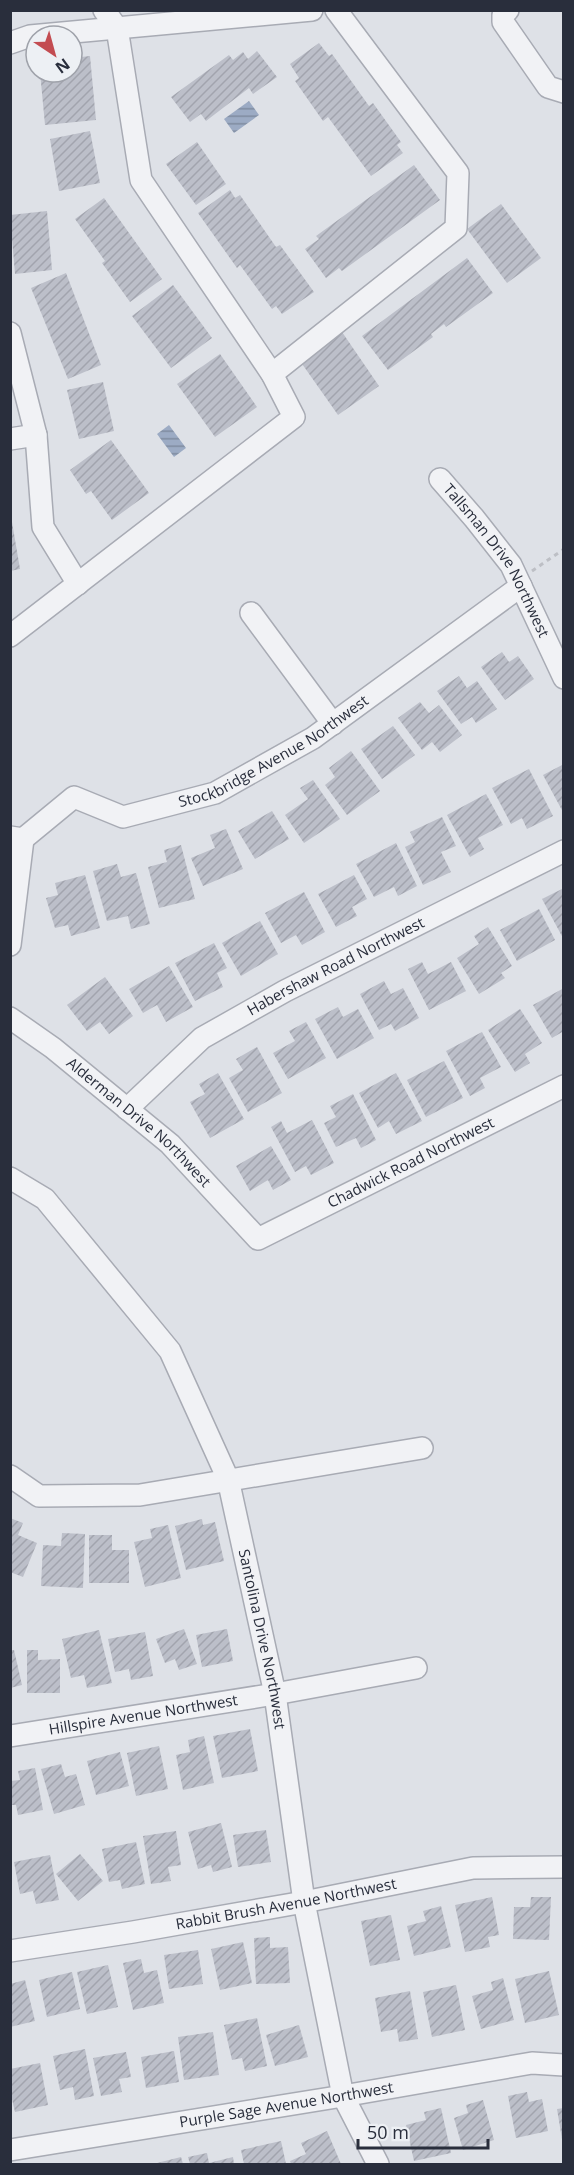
<svg xmlns="http://www.w3.org/2000/svg" width="574" height="2175" viewBox="0 0 574 2175" font-family="'Open Sans',sans-serif">
  <style>
    .water { fill: url(#water-rules) }
    .building { fill: url(#building-hatch) }
    .lines { fill: none; stroke-linecap: round; stroke-linejoin: round }
    .minor-casing { stroke: #a8abb4; stroke-width: 24 }
    .path { stroke: #bdbfc5; stroke-width: 3; stroke-dasharray: 4.5 4.5; stroke-linecap: butt }
    .minor { stroke: #f1f2f5; stroke-width: 21 }
    .labels { text-anchor: middle; stroke-width: 5; stroke-linejoin: round; paint-order: stroke }
    .street-label { font-size: 15px; fill: #292e3c; stroke: #edf0f4 }
  </style>
  <defs>
    <pattern id="water-rules" width="6" height="5" patternUnits="userSpaceOnUse" patternTransform="scale(1.5)"><rect width="6" height="5" fill="#9cabc4"/><path d="M0 2.5h6" fill="none" stroke="#7f8ca0"/></pattern>
    <pattern id="building-hatch" width="6" height="6" patternUnits="userSpaceOnUse" patternTransform="scale(1.5)"><rect width="6" height="6" fill="#bcbfc9"/><path d="M-1 1l2-2M0 6l6-6M5 7l2-2" fill="none" stroke="#a2a4ae"/></pattern>
  </defs>
  <rect width="100%" height="100%" fill="#dee1e7"/>
  <g class="water">
    <path d="M249 101 259 115 234 133 224 119Z"/>
    <path d="M169 425 186 448 174 457 157 434Z"/>
  </g>
  <g class="building">
    <path d="M319 43 329 56 332 54 369 106 373 103 401 142 397 145 403 153 371 176 328 117 323 121 295 81 299 78 290 64Z"/>
    <path d="M257 51 277 77 253 94 249 88 206 121 201 114 190 122 171 97 229 55 233 60 243 52 248 59Z"/>
    <path d="M90 56 96 120 45 125 40 72H72V58Z"/>
    <path d="M90 131 100 183 59 191 50 139Z"/>
    <path d="M197 142 226 184 196 205 166 164Z"/>
    <path d="M414 165 440 200 342 271 339 268 326 278 305 249 319 239 316 236Z"/>
    <path d="M230 190 235 198 240 195 276 247 280 245 314 292 282 314 276 306 272 309 240 265 237 268 198 213Z"/>
    <path d="M104 198 162 279 130 302 102 263 105 261 75 219Z"/>
    <path d="M501 204 541 258 507 283 467 229Z"/>
    <path d="M47 211 52 270 15 274 10 215Z"/>
    <path d="M467 258 493 293 446 327 444 324 431 334 433 337 388 370 362 336Z"/>
    <path d="M66 273 101 365 68 379 31 288Z"/>
    <path d="M173 285 212 338 171 368 132 316Z"/>
    <path d="M342 332 379 386 338 415 300 361Z"/>
    <path d="M220 354 257 407 215 437 177 384Z"/>
    <path d="M103 382 114 431 79 439 67 390Z"/>
    <path d="M111 440 149 493 112 520 91 491 86 494 70 470Z"/>
    <path d="M12 522 20 569 10 571V523Z"/>
    <path d="M502 652 509 662 518 656 534 679 505 700 481 667Z"/>
    <path d="M459 676 467 688 477 681 497 709 476 723 472 717 461 724 437 691Z"/>
    <path d="M420 702 429 713 439 705 462 735 440 752 432 742 422 750 398 718Z"/>
    <path d="M393 726 415 755 382 779 361 749Z"/>
    <path d="M351 751 380 791 347 815 325 785 335 777 329 768Z"/>
    <path d="M564 764V814L543 775Z"/>
    <path d="M529 769 553 816 527 829 522 818 511 824 492 788Z"/>
    <path d="M313 780 340 819 304 843 285 815 308 799 300 788Z"/>
    <path d="M486 794 503 825 478 838 484 849 470 857 447 815Z"/>
    <path d="M272 811 289 839 255 859 238 831Z"/>
    <path d="M442 817 456 846 441 852 451 872 423 885 405 847 415 842 410 832Z"/>
    <path d="M226 829 243 869 203 886 191 858 215 848 210 835Z"/>
    <path d="M396 843 417 886 398 896 394 887 374 897 356 864Z"/>
    <path d="M181 845 195 899 159 908 148 867 167 862 164 850Z"/>
    <path d="M117 864 121 877 136 873 150 924 131 929 128 916 107 921 93 871Z"/>
    <path d="M85 875 100 928 71 936 68 925 55 928 46 898 58 895 55 883Z"/>
    <path d="M354 875 367 899 352 907 357 916 336 927 318 894Z"/>
    <path d="M564 888V940L542 899Z"/>
    <path d="M304 892 325 932 302 945 296 935 281 943 265 913Z"/>
    <path d="M539 909 555 940 517 961 500 930Z"/>
    <path d="M260 921 278 954 241 976 222 943Z"/>
    <path d="M488 927 512 966 501 973 505 978 479 994 457 958 479 944 474 936Z"/>
    <path d="M214 943 227 968 217 973 223 987 195 1001 175 963Z"/>
    <path d="M422 962 428 974 451 962 466 991 429 1010 408 969Z"/>
    <path d="M169 966 193 1007 166 1022 157 1005 143 1013 129 989Z"/>
    <path d="M105 977 133 1016 109 1034 100 1022 87 1031 67 1005Z"/>
    <path d="M384 981 391 994 403 988 419 1018 395 1031 391 1024 379 1030 360 994Z"/>
    <path d="M564 988V1031L552 1038 533 1005Z"/>
    <path d="M338 1007 343 1017 358 1009 374 1038 337 1059 315 1019Z"/>
    <path d="M520 1009 542 1043 525 1054 530 1063 515 1072 488 1030Z"/>
    <path d="M306 1022 326 1058 288 1079 273 1053 295 1041 289 1031Z"/>
    <path d="M482 1032 501 1067 480 1078 485 1088 470 1096 446 1051Z"/>
    <path d="M257 1047 282 1093 248 1112 229 1078 243 1070 236 1059Z"/>
    <path d="M444 1061 463 1098 426 1117 407 1080Z"/>
    <path d="M218 1073 244 1119 210 1138 190 1102 205 1094 199 1084Z"/>
    <path d="M396 1073 422 1121 396 1134 389 1121 378 1128 359 1093Z"/>
    <path d="M353 1094 376 1140 361 1148 356 1138 336 1147 324 1123 336 1117 330 1106Z"/>
    <path d="M312 1120 334 1163 311 1175 306 1166 295 1172 271 1127 281 1121 287 1133Z"/>
    <path d="M271 1146 291 1180 273 1190 268 1180 250 1191 236 1166Z"/>
    <path d="M10 1518 23 1523 18 1535 37 1543 23 1577 10 1572Z"/>
    <path d="M202 1519 203 1525 215 1522 224 1561 186 1570 175 1526Z"/>
    <path d="M168 1525 181 1578 145 1587 134 1542 152 1538 150 1529Z"/>
    <path d="M62 1533 85 1534 83 1588 41 1586 43 1545 61 1546Z"/>
    <path d="M89 1535H112V1550H129V1583H89Z"/>
    <path d="M184 1629 197 1664 179 1670 175 1659 165 1663 156 1639Z"/>
    <path d="M227 1629 233 1661 202 1667 196 1635Z"/>
    <path d="M99 1630 112 1683 87 1688 84 1675 71 1678 62 1639Z"/>
    <path d="M145 1632 153 1676 131 1680 129 1669 115 1672 108 1639Z"/>
    <path d="M10 1650H14L22 1685 10 1688Z"/>
    <path d="M27 1650H38V1660L60 1659V1693H27Z"/>
    <path d="M250 1729 258 1771 222 1778 213 1736Z"/>
    <path d="M204 1736 214 1783 183 1790 176 1755 190 1752 188 1740Z"/>
    <path d="M159 1746 168 1789 136 1796 127 1753Z"/>
    <path d="M120 1752 129 1786 96 1795 87 1761Z"/>
    <path d="M61 1764 65 1777 76 1774 85 1805 54 1814 41 1769Z"/>
    <path d="M35 1768 43 1810 18 1815 16 1805H12L10 1781 20 1780 18 1771Z"/>
    <path d="M221 1823 232 1867 213 1872 211 1865 198 1869 188 1832Z"/>
    <path d="M266 1830 271 1862 238 1867 233 1835Z"/>
    <path d="M176 1831 181 1865 168 1867 171 1881 151 1884 143 1836Z"/>
    <path d="M136 1842 145 1884 122 1889 120 1880 109 1882 102 1849Z"/>
    <path d="M80 1854 103 1881 78 1901 56 1874Z"/>
    <path d="M50 1855 59 1900 36 1904 33 1891 20 1894 14 1862Z"/>
    <path d="M492 1897 499 1935 488 1937 490 1947 465 1952 455 1905Z"/>
    <path d="M531 1897H551L549 1940 513 1939 514 1907H530Z"/>
    <path d="M441 1906 451 1947 414 1956 407 1926 426 1921 423 1911Z"/>
    <path d="M391 1915 400 1960 370 1966 361 1921Z"/>
    <path d="M270 1937V1948L288 1947 290 1983 256 1984 254 1938Z"/>
    <path d="M243 1942 252 1983 220 1990 211 1949Z"/>
    <path d="M198 1950 203 1984 169 1989 164 1955Z"/>
    <path d="M141 1959 144 1973 157 1970 164 2003 133 2010 123 1963Z"/>
    <path d="M108 1965 118 2007 87 2014 77 1972Z"/>
    <path d="M549 1971 559 2015 525 2023 515 1979Z"/>
    <path d="M72 1972 80 2009 47 2017 39 1980Z"/>
    <path d="M503 1978 514 2020 481 2029 472 1996 493 1990 491 1982Z"/>
    <path d="M25 1980 35 2021 10 2027V1984Z"/>
    <path d="M456 1985 465 2030 432 2037 423 1992Z"/>
    <path d="M410 1991 418 2039 399 2042 397 2029 381 2032 375 1998Z"/>
    <path d="M257 2018 267 2066 245 2071 242 2058 232 2060 224 2025Z"/>
    <path d="M299 2025 308 2057 275 2066 266 2035Z"/>
    <path d="M213 2032 219 2075 184 2080 178 2037Z"/>
    <path d="M85 2049 94 2096 75 2100 73 2087 60 2090 53 2056Z"/>
    <path d="M174 2051 179 2082 146 2088 141 2057Z"/>
    <path d="M126 2052 131 2077 119 2079 122 2092 101 2096 93 2058Z"/>
    <path d="M40 2063 48 2105 15 2112 10 2091V2069Z"/>
    <path d="M527 2092 529 2102 542 2099 548 2131 516 2138 508 2096Z"/>
    <path d="M483 2100 494 2140 463 2150 454 2118 468 2113 466 2105Z"/>
    <path d="M441 2108 451 2153 414 2161 406 2125 426 2120 424 2112Z"/>
    <path d="M564 2108V2139H562L557 2109Z"/>
    <path d="M327 2131 341 2164H291L290 2161 306 2154 301 2143Z"/>
    <path d="M281 2141 286 2164H244L241 2150Z"/>
    <path d="M207 2153 209 2163 233 2157 234 2164H190L188 2157Z"/>
    <path d="M181 2157 183 2164H153Z"/>
  </g>
  <g class="lines">
    <defs>
      <g id="minor">
        <path d="M508 10 503 15V22L548 87 564 92"/>
        <path d="M10 43 30 36 312 10"/>
        <path d="M10 333 36 435 43 527 78 584"/>
        <path d="M272 374 456 228 458 173 336 10"/>
        <path d="M10 439 36 435"/>
        <path id="s1" d="M440 479 474 518 511 565 564 678"/>
        <path d="M251 613 333 724"/>
        <path d="M10 636 294 417 272 374 141 180 117 28 104 10"/>
        <path id="s2" d="M10 837 23 839 74 797 123 817 215 793 313 738 521 586"/>
        <path d="M10 945 23 839"/>
        <path id="s3" d="M10 1018 53 1048 170 1144 258 1239 564 1086"/>
        <path id="s4" d="M127 1109 202 1038 285 991 564 851"/>
        <path id="s5" d="M10 1178 45 1199 170 1351 228 1479 275 1694 304 1902 343 2096 378 2164"/>
        <path d="M10 1476 39 1496 140 1495 422 1448"/>
        <path id="s6" d="M10 1736 275 1694 416 1668"/>
        <path id="s7" d="M10 1951 133 1932 304 1902 473 1868 564 1867"/>
        <path id="s8" d="M10 2150 343 2096 532 2063 564 2065"/>
      </g>
    </defs>
    <use href="#minor" class="minor-casing"/>
    <path class="path" d="M532 571 564 549"/>
    <use href="#minor" class="minor"/>
  </g>
  <g class="labels">
    <g class="street-label">
      <text dy="5" stroke="none"><textPath href="#s1" startOffset="100">Tallsman Drive Northwest</textPath></text>
      <text dy="5" stroke="none"><textPath href="#s2" startOffset="298">Stockbridge Avenue Northwest</textPath></text>
      <text dy="5" stroke="none"><textPath href="#s4" startOffset="255">Habershaw Road Northwest</textPath></text>
      <text dy="5" stroke="none"><textPath href="#s3" startOffset="166">Alderman Drive Northwest</textPath></text>
      <text dy="5" stroke="none"><textPath href="#s3" startOffset="504">Chadwick Road Northwest</textPath></text>
      <text dy="5" stroke="none"><textPath href="#s5" startOffset="542">Santolina Drive Northwest</textPath></text>
      <text dy="5" stroke="none"><textPath href="#s6" startOffset="135">Hillspire Avenue Northwest</textPath></text>
      <text dy="5" stroke="none"><textPath href="#s7" startOffset="280">Rabbit Brush Avenue Northwest</textPath></text>
      <text dy="5" stroke="none"><textPath href="#s8" startOffset="280">Purple Sage Avenue Northwest</textPath></text>
    </g>
  </g>
  <rect width="574" height="2175" fill="none" stroke="#292e3c" stroke-width="24"/>
  <g transform="translate(54 54) rotate(144)"><circle r="28" fill="#edf0f4" stroke="#9fa2aa" stroke-width="1.5"/>
  <path d="M0-4.5L10 22L0 15L-10 22Z" fill="#c34c51"/>
  <text y="-9" font-size="16" font-weight="bold" text-anchor="middle" fill="#292e3c">N</text>
  </g>
  <path d="M358 2139v9h130v-9" fill="none" stroke="#292e3c" stroke-width="3"/>
  <text x="367" y="2139" font-size="18" fill="#292e3c" stroke="#edf0f4" stroke-width="4.5" paint-order="stroke">50 m</text>
</svg>
